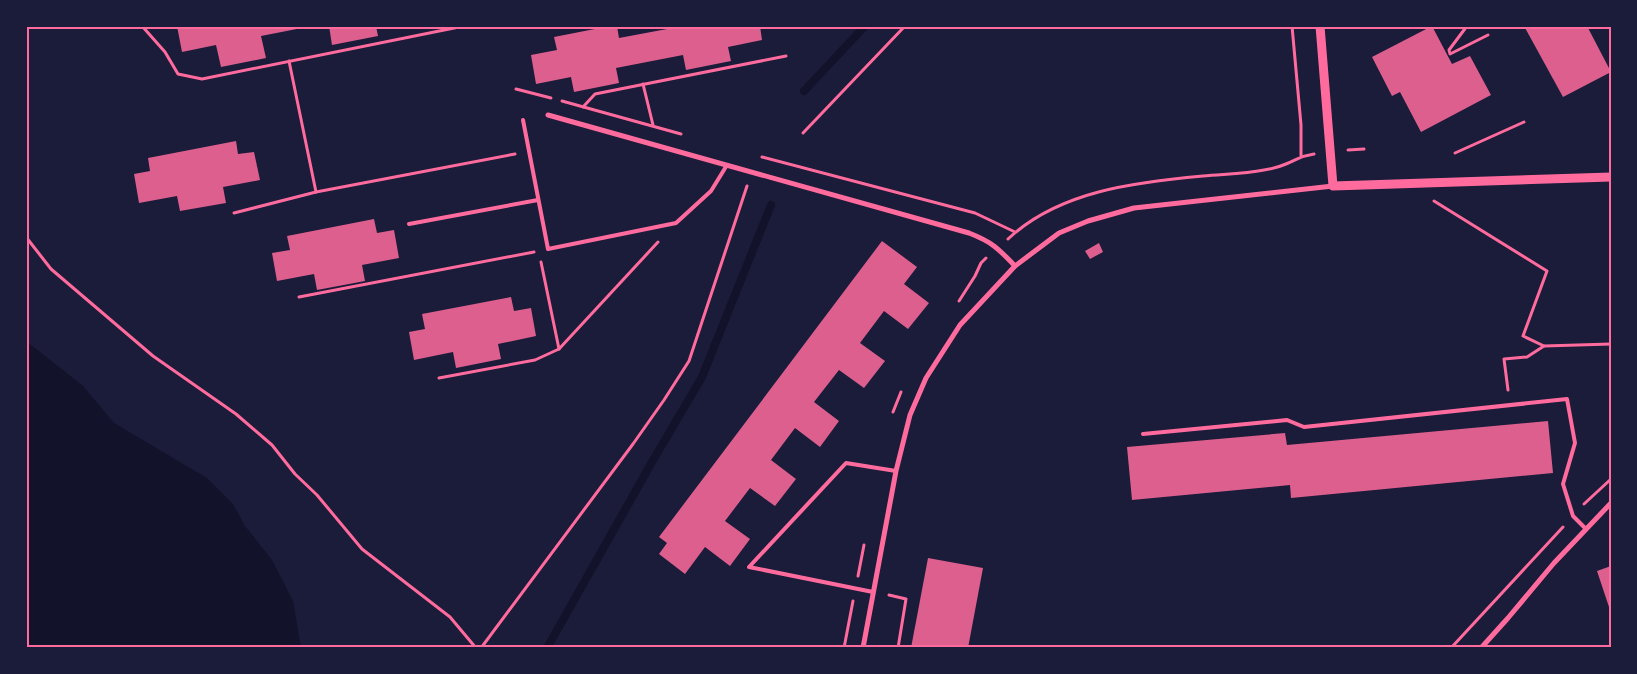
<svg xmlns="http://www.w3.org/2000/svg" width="1637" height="674" viewBox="0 0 1637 674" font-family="'Source Serif 4',serif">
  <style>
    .water { fill: #12122b }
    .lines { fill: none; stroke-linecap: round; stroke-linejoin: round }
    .stream { stroke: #12122b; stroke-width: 8 }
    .building { fill: #dd5f8e }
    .path { stroke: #ff6b9d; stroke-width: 3 }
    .service { stroke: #ff6b9d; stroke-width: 4 }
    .minor { stroke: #ff6b9d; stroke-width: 5 }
    .tertiary { stroke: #ff6b9d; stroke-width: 9 }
    .neatline { fill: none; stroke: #ff6b9d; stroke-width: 2 }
  </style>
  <rect width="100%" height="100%" fill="#1b1b3a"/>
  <path class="water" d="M26 341 83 386 114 423 207 478 233 504 245 526 272 560 293 601 301 648H26Z"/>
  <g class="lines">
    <g class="stream">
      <path d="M804 91 865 26"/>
      <path d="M547 648 652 462 702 377 771 205"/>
    </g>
  </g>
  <g class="building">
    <path d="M177 26H307V27L261 36 266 58 221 67 216 45 182 52Z"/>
    <path d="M329 26H376L378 36 332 45Z"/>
    <path d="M610 26H617L619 38 667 29V26H760L762 40 728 47 731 61 686 70 683 55 616 68 619 83 574 92 571 77 536 84 531 55 557 50 554 37Z"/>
    <path d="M1432 26 1452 64 1470 56 1491 95 1421 132 1400 92 1392 96 1372 57Z"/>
    <path d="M1524 26H1587L1611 72 1563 97Z"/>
    <path d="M236 141 238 154 254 152 260 180 223 187 226 203 180 211 177 196 139 203 134 174 150 171 148 158Z"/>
    <path d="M374 219 377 233 394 230 399 258 362 265 365 281 317 290 314 274 277 281 272 253 290 250 287 236Z"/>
    <path d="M882 241 917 267 904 284 929 303 908 329 884 311 860 343 885 361 864 388 839 370 814 402 839 421 820 447 795 428 771 460 796 479 775 506 750 488 725 521 750 539 730 566 705 547 685 574 659 554 667 543 659 537Z"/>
    <path d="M1099 243 1103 252 1090 259 1085 251Z"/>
    <path d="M511 297 514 311 531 308 536 336 498 344 501 359 456 368 453 352 414 360 409 332 425 329 422 314Z"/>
    <path d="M1548 421 1553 473 1291 498 1290 485 1132 500 1127 447 1285 433 1287 445Z"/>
    <path d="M928 558 983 568 968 648H911Z"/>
    <path d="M1611 566V610H1610L1597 571Z"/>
  </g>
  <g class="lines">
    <g class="path">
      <path d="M142 26 165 52 178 74 202 79 464 26"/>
      <path d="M1292 26 1301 125V155"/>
      <path d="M1467 26 1449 50 1450 54 1488 35"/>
      <path d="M289 61 316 192"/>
      <path d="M643 84 653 125"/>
      <path d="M516 89 551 98"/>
      <path d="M562 101 681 134"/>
      <path d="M583 107 595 94 786 56"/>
      <path d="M803 133 905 26"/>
      <path d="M1348 150 1364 149"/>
      <path d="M1455 153 1524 122"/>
      <path d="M762 157 975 213 1015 232"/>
      <path d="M1434 201 1547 271 1523 336 1544 346 1527 357 1504 359 1508 390"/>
      <path d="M234 213 316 192 515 154"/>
      <path d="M26 237 51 269 153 356 236 414 272 445 295 474 317 495 362 549 450 617 476 648"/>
      <path d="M1008 239C1059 191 1136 182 1203 176 1223 174 1244 174 1264 170 1271 169 1279 167 1286 164 1298 159 1300 156 1314 154"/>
      <path d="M541 262 559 349"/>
      <path d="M299 297 534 252"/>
      <path d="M959 301 975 276 981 263 986 258"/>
      <path d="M1544 346 1611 344"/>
      <path d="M439 378 535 360 559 349 658 242"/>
      <path d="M893 412 901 392"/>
      <path d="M1584 504 1611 479"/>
      <path d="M858 576 864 545"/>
      <path d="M889 595 906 599 898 648"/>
      <path d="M481 648 633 444 664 400 689 361 747 186"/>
      <path d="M844 648 853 601"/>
      <path d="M1451 648 1563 527"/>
    </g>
    <g class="service">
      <path d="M523 120 548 249 676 223 711 191 727 165"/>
      <path d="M409 224 538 200"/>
      <path d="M1143 434 1287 420 1304 427 1567 399 1575 443 1563 484 1573 516 1586 529"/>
      <path d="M873 592 749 567 846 463 896 471"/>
    </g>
    <g class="minor">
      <path d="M548 115 969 233C992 242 998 248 1015 266"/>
      <path d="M863 648 896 471 910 415 926 378 960 325 1015 266 1059 233 1088 221 1134 208 1333 186"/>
      <path d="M1481 648 1508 618 1554 563 1611 503"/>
    </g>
    <path class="tertiary" d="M1320 26 1333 186 1611 177"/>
  </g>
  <rect width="1637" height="674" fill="none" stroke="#1b1b3a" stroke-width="55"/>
  <rect x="28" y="28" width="1582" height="618" class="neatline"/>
</svg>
